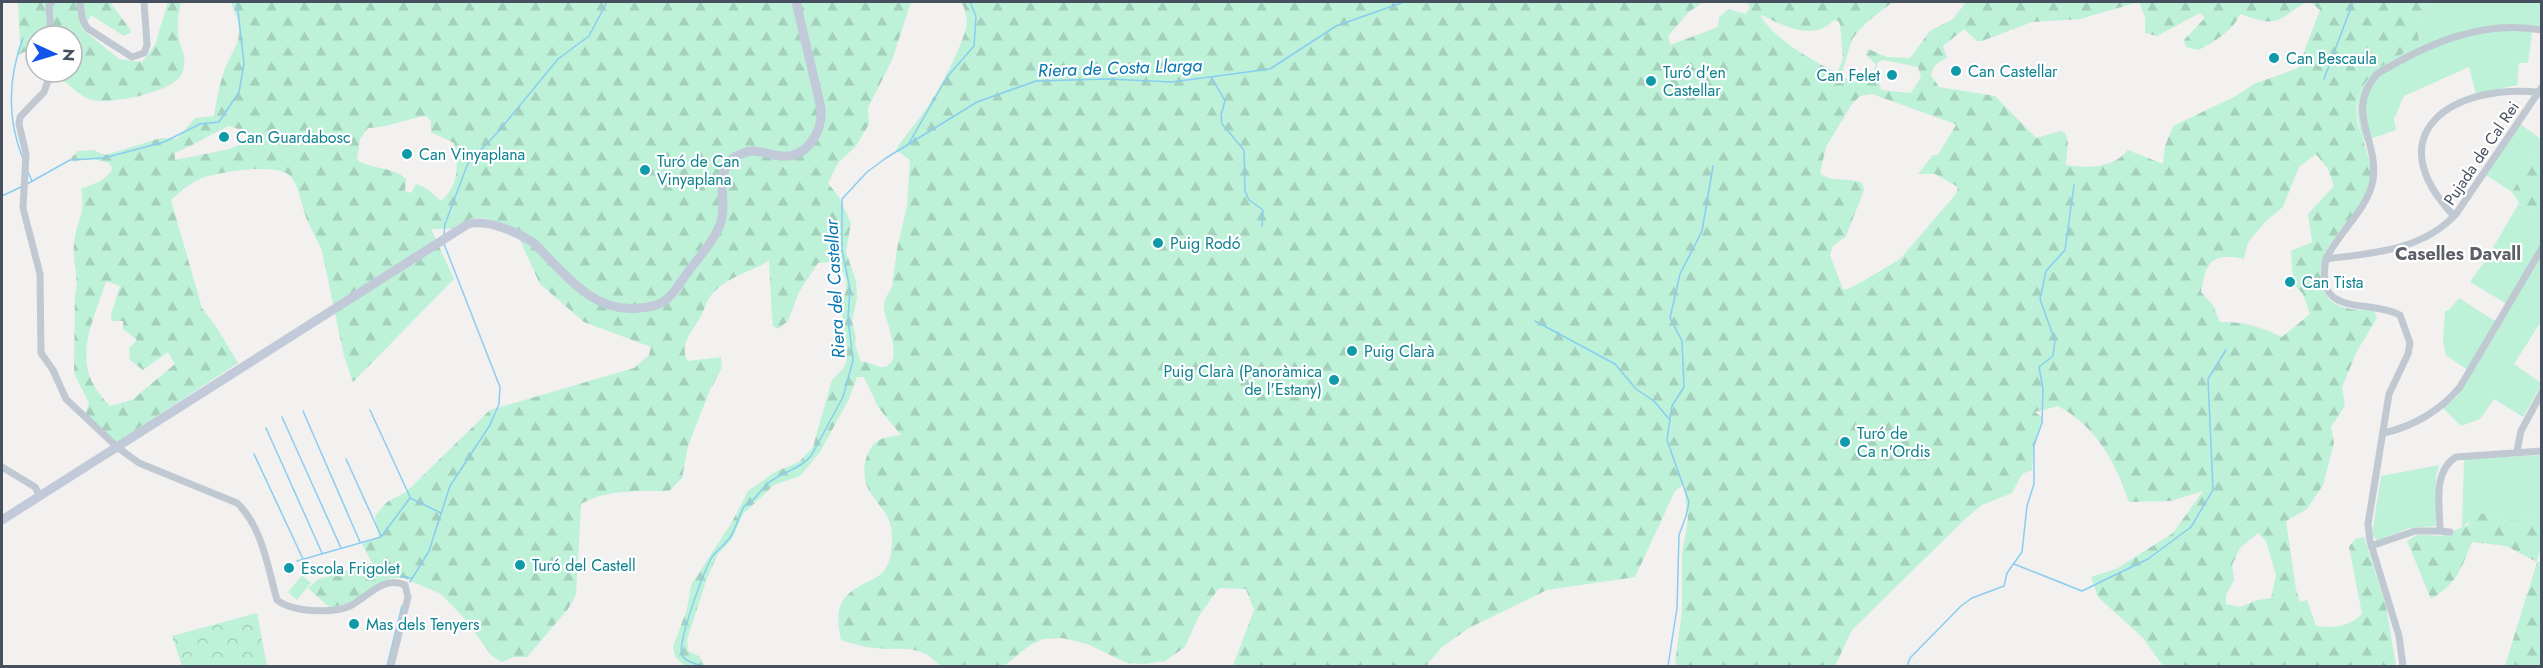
<svg xmlns="http://www.w3.org/2000/svg" width="2543" height="668" viewBox="0 0 2543 668" font-family="Jost,sans-serif">
  <style>
    .grass { fill: #bdf1d8 }
    .forest { fill: url(#forest-firs); fill-rule: evenodd }
    .park { fill: url(#park-crowns) }
    .lines { fill: none; stroke-linecap: round; stroke-linejoin: round }
    .stream { stroke: #89cdf0; stroke-width: 1.5 }
    .street { stroke: #c0c8d2; stroke-width: 7 }
    .secondary { stroke: #c2cad9; stroke-width: 9 }
    .culture-dot { fill: #0f9aa8; stroke: #fff; stroke-width: 2 }
    .labels { text-anchor: middle; stroke-width: 4.5; stroke-linejoin: round; paint-order: stroke }
    .culture-label { font-size: 16px; fill: #0d838f; stroke: #fff; text-anchor: start }
    .street-label { font-size: 16px; fill: #47505e; stroke: #fff }
    .water-label { font-size: 18px; font-style: italic; fill: #0677b2; stroke: #fff }
    .neighbourhood-label { font-size: 18px; font-weight: bold; fill: #5c5f65; stroke: #fff }
  </style>
  <defs>
    <pattern id="forest-firs" width="22" height="20" patternUnits="userSpaceOnUse" patternTransform="scale(1.5)"><rect width="22" height="20" fill="#bdf1d8"/><path d="M5 1l3.5 6h-7zM16 11l3.5 6h-7z" fill="#a4d0bc"/></pattern>
    <pattern id="park-crowns" width="20" height="18" patternUnits="userSpaceOnUse" patternTransform="scale(1.5)"><rect width="20" height="18" fill="#bdf1d8"/><path d="M2 6a3 3 0 1 1 6 0M12 15a3 3 0 1 1 6 0" fill="none" stroke="#a4d0bc"/></pattern>
  </defs>
  <rect width="100%" height="100%" fill="#f3f0f0"/>
  <g class="grass">
    <path d="M2429 2H2541V27L2533 25 2528 63H2519L2517 85 2476 94 2469 67 2404 96 2394 119 2396 130 2364 141C2344 83 2372 70 2419 45L2417 15Z"/>
    <path d="M2520 124 2541 139V142L2512 192 2486 175Z"/>
    <path d="M2519 203 2541 220 2542 320 2514 364 2541 383V385L2523 417 2494 399 2480 419 2461 426 2443 408 2457 397 2472 373 2446 355 2443 341 2445 311 2449 310 2459 298 2495 321 2507 304 2470 282 2487 258Z"/>
    <path d="M2541 455V514L2517 521 2481 513 2462 527 2464 459Z"/>
    <path d="M2439 465 2436 477V526L2409 528 2377 541 2372 534 2381 476Z"/>
    <path d="M302 575 311 583 297 600 288 592Z"/>
  </g>
  <g class="forest">
    <path d="M18 2H110L132 32 124 36 91 15 82 29 119 59 142 62 155 45 168 2H181C179 12 177 23 178 33 179 50 189 53 182 73 176 92 107 106 89 99 77 94 70 85 60 78L59 72H72V36H36V47H33L17 56 20 44Z"/>
    <path d="M231 2H911L892 60 868 108 869 124 856 146 838 163 828 183 839 197 851 223 846 252 856 281 857 298 852 321 856 338 855 345 861 362C869 360 876 368 884 367 905 362 885 320 884 309 883 301 888 294 892 287L897 249 907 206 910 160 896 150C905 135 915 125 924 112 939 90 959 54 966 28 968 19 966 10 961 2H1703L1689 12 1668 36 1670 45 1718 27 1719 17 1729 9 1745 14 1750 8 1747 2H1893C1881 11 1857 28 1851 42 1847 54 1846 64 1840 75L1853 82 1868 83 1872 79 1876 64 1866 55 1868 49 1887 57 1910 58 1930 31 1953 19 1966 2H2308C2297 6 2283 20 2274 21 2264 23 2250 17 2240 14 2233 31 2214 42 2198 50L2186 47 2184 40 2205 18 2200 13 2157 36 2145 33V17L2139 2 2080 19 2032 22 1982 41H1977L1964 29 1943 46 1947 58C1939 62 1933 65 1931 75L1939 87 1995 96 2036 138 2060 131 2065 133 2068 142 2066 165C2087 168 2113 169 2128 150L2163 164 2165 146 2173 126 2236 96 2254 84 2298 68 2320 10 2310 2H2429L2417 15 2419 45C2389 61 2350 78 2357 120 2358 128 2363 137 2365 146 2369 159 2373 173 2369 186 2359 223 2312 242 2322 285 2327 310 2355 310 2374 311L2377 318 2357 351 2342 387 2345 406 2331 427 2334 443 2323 485 2307 509 2286 521 2296 589 2300 602 2307 600 2316 626C2333 628 2350 627 2362 614L2349 547 2355 539 2364 537 2386 606 2396 666H2163L2143 638 2098 597 2091 577 2116 569 2173 533 2203 491 2171 501 2129 502C2115 462 2097 427 2058 406L2035 412 2043 418 2034 448 2032 470 2022 474 2012 493 1982 505 1965 519 1852 630 1835 666H1677L1675 663 1682 612V554L1688 520 1684 484 1675 491 1635 577 1547 590 1469 628 1442 647 1426 666H1233L1254 610 1246 589 1219 588 1199 616 1185 647 1165 661 1144 664 1127 663 1087 644 1062 638 1043 639 1030 645 1004 666H940C919 642 901 651 873 648 863 647 851 643 841 640 839 629 836 614 841 604 860 572 892 591 892 539 892 511 877 508 867 486 861 472 865 448 879 440 886 437 894 436 901 435L878 407 864 377H857L849 399 820 452 800 476 774 485 743 514 732 539 718 554 707 578 687 640 688 651 699 656 705 666H685L675 657 673 647 687 609 691 585 732 522 748 491 775 472 799 462 813 447 831 383C834 375 842 372 845 365 852 346 840 327 842 308 843 298 849 286 845 276 843 271 836 266 832 262L818 263 799 292 788 321 778 329 773 326 772 318 769 261C753 270 733 276 719 287 708 296 707 303 702 314 695 329 677 344 688 361L721 357 722 368 710 390 688 446 682 478 669 491C640 491 606 489 581 504L576 595 568 609 527 657H514L502 662 492 656 463 617 441 594 404 578H390L349 603 330 608 308 588 319 579 372 563 362 544 379 538 375 516 387 502 406 492 490 410 634 368 649 355 651 347 584 322 540 284 515 229 485 218H472L451 229H431L454 279 353 382 344 356 322 251C318 241 312 232 308 222 302 209 300 190 292 178 281 161 219 172 202 178 190 183 181 191 171 200L202 308 217 328 238 363 117 442H114L84 417 89 403 74 373 75 295C80 278 72 262 74 244 76 220 86 216 81 189L101 181 111 172 112 167 109 163 94 159 74 161 71 158 78 151 93 150 105 155 161 138 177 139 195 118 214 116C216 104 218 90 222 78 233 41 249 44 231 2ZM1762 15C1784 27 1815 41 1834 20L1838 21 1840 24 1843 59 1837 73C1811 60 1777 41 1761 17ZM1883 60 1918 67 1921 77 1911 93 1881 90 1879 81 1873 80 1878 62ZM1872 94 1955 124 1956 125 1938 155H1933L1918 174H1935L1958 187 1956 194 1900 259 1865 280 1848 289H1843L1830 255 1833 246 1846 236 1864 190 1862 183C1849 177 1829 183 1820 173L1826 147 1852 104 1860 96ZM427 116 431 122V132L454 143C459 164 459 186 441 201L426 188 416 184 411 193 405 191 406 179C393 166 372 170 357 160L360 139 368 128C389 128 406 118 427 116ZM229 126 248 132 247 141 230 149 175 160V153C195 145 210 134 229 126ZM2316 154 2328 169 2334 186 2308 214 2312 242 2291 251 2293 283 2303 294 2310 314 2282 337C2261 327 2243 321 2220 322L2213 305 2201 292C2206 262 2212 252 2244 259L2248 242 2266 221 2283 207 2299 167ZM106 281 120 286 111 314 112 321H123V329L137 340 129 348 130 360 143 370 168 352 175 364 132 400 110 406C68 365 91 329 106 281ZM2258 533 2266 541 2276 575 2271 598 2258 600 2240 607 2226 604V595L2234 580 2232 565 2240 548Z"/>
    <path d="M2541 142V220L2519 203 2512 192Z"/>
    <path d="M2481 513 2517 521 2541 514V547L2537 561 2542 564 2541 666H2505L2537 562 2506 546 2472 542C2461 569 2457 584 2431 599L2407 541 2417 535 2441 536 2468 525 2472 518Z"/>
  </g>
  <path class="park" d="M257 613 267 666H182L172 636Z"/>
  <g class="lines">
    <g class="stream">
      <path d="M1212 78 1225 101 1221 115 1222 124 1244 150 1245 191 1249 200 1263 210 1262 226"/>
      <path d="M2324 79 2353 2"/>
      <path d="M908 145 947 77 974 46 976 16 970 2"/>
      <path d="M23 159C7 119 8 78 23 38"/>
      <path d="M28 172 32 181"/>
      <path d="M27 184 70 160 104 158 164 142 200 124 219 122 239 92 244 64 237 2"/>
      <path d="M2 196 23 186"/>
      <path d="M444 234 445 224 468 163 498 132 558 59 589 36 607 2"/>
      <path d="M1535 321 1615 364 1636 389 1654 401 1670 420"/>
      <path d="M370 410 410 497"/>
      <path d="M303 411 360 542"/>
      <path d="M282 417 341 548"/>
      <path d="M266 428 322 553"/>
      <path d="M254 454 303 559"/>
      <path d="M346 459 381 536"/>
      <path d="M297 561 381 537 410 498 441 513"/>
      <path d="M2014 564 2082 591 2148 559 2191 527 2213 490 2208 379 2226 350"/>
      <path d="M397 575 411 578"/>
      <path d="M410 582 429 551 450 486 490 425 499 404 500 387 444 244"/>
      <path d="M387 666 402 606"/>
      <path d="M701 666C695 663 685 662 682 655 677 642 704 571 712 557 717 550 726 544 731 536 736 528 739 516 744 506 755 502 759 491 767 484 781 472 799 470 811 456L843 397 853 360 848 318 850 289 842 250V199L867 172 886 158 977 102 1036 81 1108 79 1172 82 1270 69 1336 26 1404 2"/>
      <path d="M1668 666 1677 608 1679 535 1686 516 1689 502 1667 440 1672 406 1684 387 1682 341 1670 318 1680 274 1702 231 1713 166"/>
      <path d="M1907 666 1910 658 1961 606 1972 598 2004 586 2007 573 2022 552 2027 506 2034 484V445L2042 423 2043 389 2039 367 2053 356 2055 341 2040 299 2046 271 2065 250 2074 185"/>
    </g>
    <g class="street">
      <path d="M80 2 82 18 87 28 132 57 144 53 147 45 144 2"/>
      <path d="M51 36 49 5 52 2"/>
      <path d="M51 72 44 92 20 117 19 124 26 154 23 208 40 274 41 353 53 370 66 399 117 447 139 463 237 503C262 526 268 568 277 600 292 612 332 614 350 606 368 597 383 575 405 585L408 597 391 666"/>
      <path d="M2454 216C2376 134 2452 84 2538 92"/>
      <path d="M2326 259C2339 231 2368 209 2373 180 2379 139 2344 112 2377 74 2427 44 2482 19 2542 30"/>
      <path d="M2383 433C2413 427 2441 410 2460 387L2542 248"/>
      <path d="M2517 451 2521 431 2542 392"/>
      <path d="M2 467 35 487 40 496"/>
      <path d="M2440 531 2450 532"/>
      <path d="M2371 546 2415 531H2440C2440 506 2432 472 2456 457L2542 451"/>
      <path d="M2403 666 2399 636 2370 541 2368 524 2389 394 2408 354 2410 343 2400 315C2367 298 2314 319 2326 259 2372 253 2422 251 2456 214L2542 87"/>
    </g>
    <path class="secondary" d="M2 520 468 224C488 219 517 232 534 243 563 272 593 314 639 308 650 307 660 306 668 298 675 292 680 283 685 276 697 259 714 242 721 222 728 199 714 186 730 160 737 156 744 151 752 151 762 151 771 155 781 156 807 159 823 131 821 108L796 2"/>
  </g>
  <g class="culture-dot">
    <circle cx="2274" cy="58" r="6"/>
    <circle cx="1956" cy="71" r="6"/>
    <circle cx="1892" cy="75" r="6"/>
    <circle cx="1651" cy="81" r="6"/>
    <circle cx="224" cy="137" r="6"/>
    <circle cx="407" cy="154" r="6"/>
    <circle cx="645" cy="170" r="6"/>
    <circle cx="1158" cy="243" r="6"/>
    <circle cx="2290" cy="282" r="6"/>
    <circle cx="1352" cy="351" r="6"/>
    <circle cx="1334" cy="380" r="6"/>
    <circle cx="1845" cy="442" r="6"/>
    <circle cx="520" cy="565" r="6"/>
    <circle cx="289" cy="568" r="6"/>
    <circle cx="354" cy="624" r="6"/>
  </g>
  <g class="labels">
    <g class="culture-label">
      <text x="2286" y="64">Can Bescaula</text>
      <text x="1968" y="77">Can Castellar</text>
      <text x="1663" y="78">Turó d'en<tspan x="1663" dy="18">Castellar</tspan></text>
      <text x="1880" y="81" text-anchor="end">Can Felet</text>
      <text x="236" y="143">Can Guardabosc</text>
      <text x="419" y="160">Can Vinyaplana</text>
      <text x="657" y="167">Turó de Can<tspan x="657" dy="18">Vinyaplana</tspan></text>
      <text x="1170" y="249">Puig Rodó</text>
      <text x="2302" y="288">Can Tista</text>
      <text x="1364" y="357">Puig Clarà</text>
      <text x="1322" y="377" text-anchor="end">Puig Clarà (Panoràmica<tspan x="1322" dy="18">de l'Estany)</tspan></text>
      <text x="1857" y="439">Turó de<tspan x="1857" dy="18">Ca n'Ordis</tspan></text>
      <text x="532" y="571">Turó del Castell</text>
      <text x="301" y="574">Escola Frigolet</text>
      <text x="366" y="630">Mas dels Tenyers</text>
    </g>
    <g class="street-label">
      <text transform="translate(2481 153) rotate(-56)" y="6">Pujada de Cal Rei</text>
    </g>
    <g class="water-label">
      <text transform="translate(1120 68) rotate(-2)" y="6">Riera de Costa Llarga</text>
      <text transform="translate(835 289) rotate(-93)" y="6">Riera del Castellar</text>
    </g>
    <g class="neighbourhood-label">
      <text x="2458" y="260">Caselles Davall</text>
    </g>
  </g>
  <rect width="2543" height="668" fill="none" stroke="#47505e" stroke-width="6"/>
  <g transform="translate(54 54) rotate(94)"><circle r="28" fill="#ffffff" stroke="#b5b9bf" stroke-width="1.5"/>
  <path d="M0-4.5L10 22L0 15L-10 22Z" fill="#1254eb"/>
  <text y="-9" font-size="16" font-weight="bold" text-anchor="middle" fill="#47505e">N</text>
  </g>
</svg>
